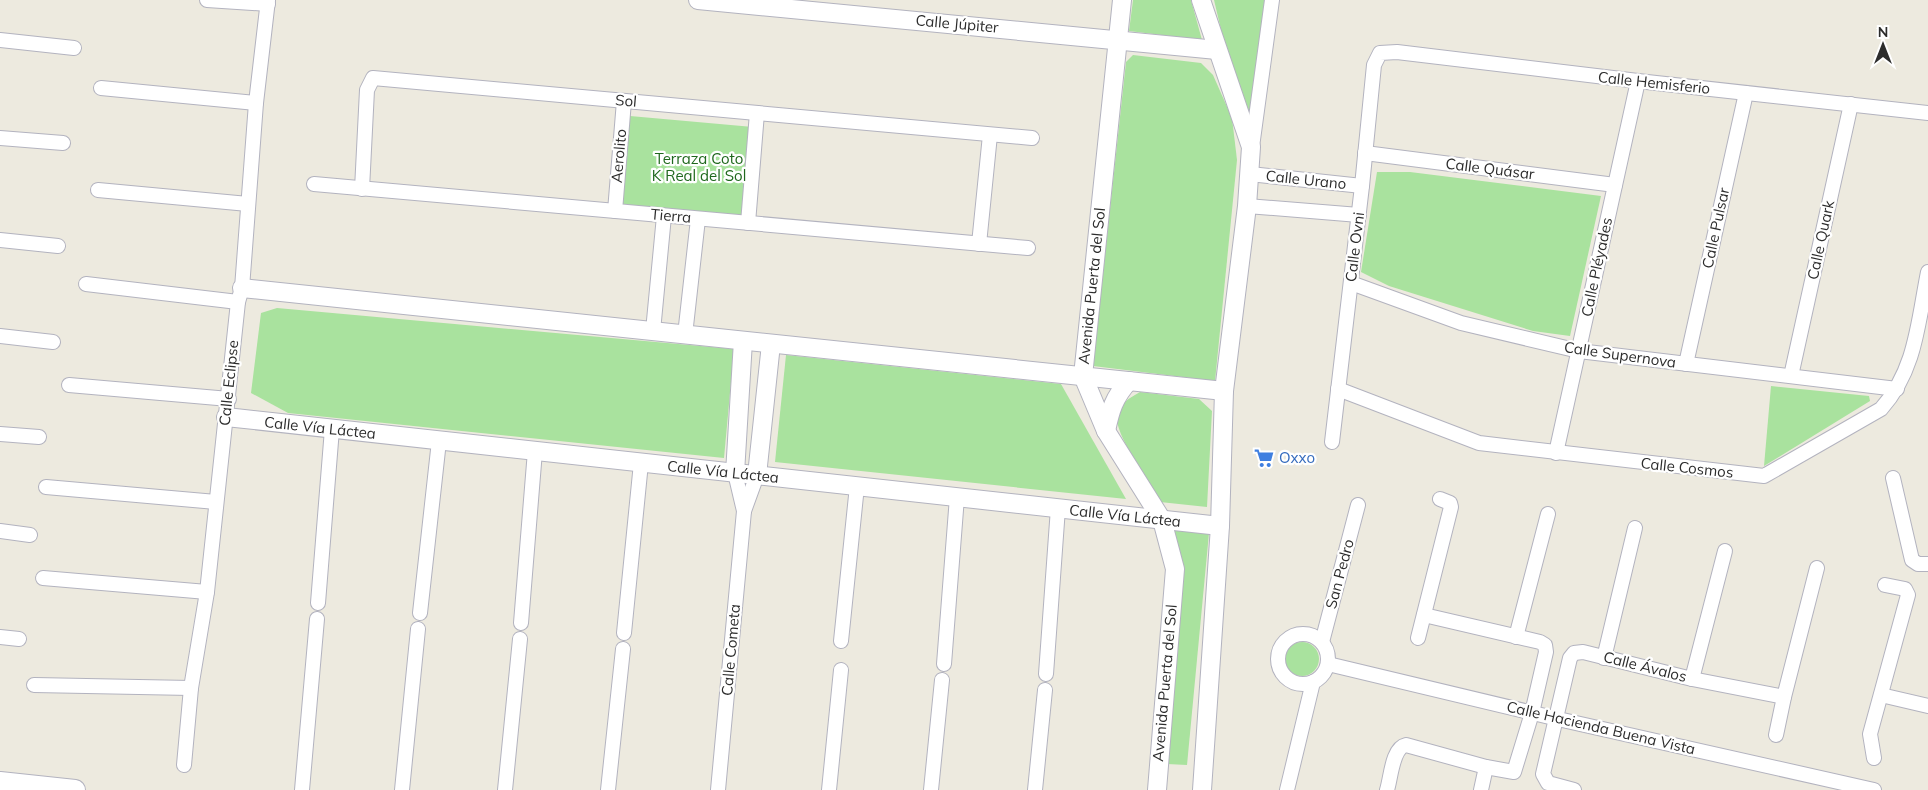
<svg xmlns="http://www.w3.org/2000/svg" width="1928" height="790" viewBox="0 0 1928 790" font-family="Mulish,sans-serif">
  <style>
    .green { fill: #a9e29e }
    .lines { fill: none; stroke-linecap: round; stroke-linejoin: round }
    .minor-casing { stroke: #b3b3bf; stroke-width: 16 }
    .tertiary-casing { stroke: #b3b3bf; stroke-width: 20 }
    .secondary-casing { stroke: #b3b3bf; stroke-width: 22 }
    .minor { stroke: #fff; stroke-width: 14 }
    .tertiary { stroke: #fff; stroke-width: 18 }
    .secondary { stroke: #fff; stroke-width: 20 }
    .labels { text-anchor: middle; stroke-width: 4.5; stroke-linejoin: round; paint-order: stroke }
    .street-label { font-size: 15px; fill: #2c2c2c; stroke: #fff }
    .park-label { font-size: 15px; fill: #1f681d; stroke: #fff }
    .shop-label { font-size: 15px; fill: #366cbe; stroke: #fff; text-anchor: start }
  </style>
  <rect width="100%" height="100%" fill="#edeadf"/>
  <g class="green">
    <path d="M1133 0H1191L1202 40 1129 31Z"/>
    <path d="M1214 0H1267L1250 116 1223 38Z"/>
    <path d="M1133 55 1201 63 1213 75 1232 118 1237 160 1215 381 1093 366 1126 62Z"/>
    <path d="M630 116 753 127 745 217 622 206Z"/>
    <path d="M1377 172H1410L1601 196 1570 336 1533 331 1389 286 1361 272Z"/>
    <path d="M277 308 734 349 724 458 288 413 251 393 261 313Z"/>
    <path d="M786 355 1061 384 1126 499 775 462Z"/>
    <path d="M1771 386 1869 396 1870 401 1764 466Z"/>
    <path d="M1140 392 1199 399 1212 411 1207 507 1160 502C1150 485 1114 433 1117 416 1119 403 1130 398 1140 392Z"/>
    <path d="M1169 529 1209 533 1187 765 1167 764Z"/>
    <circle cx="1302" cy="659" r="17"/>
  </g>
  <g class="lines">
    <defs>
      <g id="minor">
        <path d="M207 0 268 4"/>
        <path d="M0 40 74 48"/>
        <path d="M101 88 256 103"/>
        <path d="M0 138 63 143"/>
        <path d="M1252 147 1272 0"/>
        <path d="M1365 153 1615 185"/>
        <path d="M1250 174 1362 186"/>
        <path d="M314 184 1028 248"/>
        <path d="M362 189 367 90 373 78 1032 138"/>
        <path d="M98 190 248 204"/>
        <path d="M1247 206 1359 215"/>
        <path d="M615 211 624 101"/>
        <path d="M748 223 757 113"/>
        <path d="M0 240 58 246"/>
        <path d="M979 244 990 135"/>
        <path d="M1351 283 1461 323 1579 351 1897 389"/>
        <path d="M86 284 238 302"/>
        <path d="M653 331 664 216"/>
        <path d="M685 335 698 219"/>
        <path d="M0 336 53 342"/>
        <path d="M1686 364 1746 93"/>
        <path d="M1791 376 1851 104"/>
        <path d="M69 385 229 399"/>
        <path d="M1338 389 1479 443 1764 476 1881 409C1916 370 1918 322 1928 272"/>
        <path d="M0 434 39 437"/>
        <path d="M1332 442 1362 186 1374 65 1380 53 1397 52 1638 81 1928 113"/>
        <path d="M1556 453 1638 81"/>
        <path d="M735 473 744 511"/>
        <path d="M1893 478 1912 560 1918 564H1928"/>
        <path d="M46 487 216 502"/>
        <path d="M0 531 30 535"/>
        <path d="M43 578 207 592"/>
        <path d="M318 603 332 429"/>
        <path d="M420 613 439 441"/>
        <path d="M521 623 535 451"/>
        <path d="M624 633 641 463"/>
        <circle cx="1303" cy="659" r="25"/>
        <path d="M0 637 19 639"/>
        <path d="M1516 637 1548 514"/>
        <path d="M1418 638 1451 507 1450 503 1440 499"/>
        <path d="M841 641 857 486"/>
        <path d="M1322 642 1358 505"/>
        <path d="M1604 658 1635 528"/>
        <path d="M944 664 957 497"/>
        <path d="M1328 664 1558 719 1874 790"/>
        <path d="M1046 674 1058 508"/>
        <path d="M1692 679 1725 551"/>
        <path d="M34 685 191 688"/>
        <path d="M1881 695 1928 706"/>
        <path d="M1776 735 1784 697 1817 568"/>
        <path d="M1874 758 1870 734 1908 595 1905 589 1885 585"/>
        <path d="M184 765 191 688 207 592 238 302 242 288 256 103 268 0"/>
        <path d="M302 790 317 619"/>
        <path d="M402 790 418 629"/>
        <path d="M505 790 520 639"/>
        <path d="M608 790 623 649"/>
        <path d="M718 790 744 511 757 475"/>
        <path d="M829 790 841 670"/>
        <path d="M931 790 942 680"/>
        <path d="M1035 790 1045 690"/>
        <path d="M1287 790 1313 682"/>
        <path d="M1387 790C1391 778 1392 748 1406 745L1486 767 1514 772 1532 713 1546 652 1545 645 1540 642 1424 615"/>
        <path d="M1481 790 1486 767"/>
        <path d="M1574 790 1548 783 1543 774 1570 658 1574 653 1583 652 1692 679 1784 697"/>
      </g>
      <g id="tertiary">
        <path d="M698 0 1217 50"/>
        <path d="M1122 0 1083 376 1106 431 1162 520 1175 569 1157 790"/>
        <path d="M1201 0 1251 147 1247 206 1224 391 1220 526 1202 790"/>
        <path d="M242 288 1224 391"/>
        <path d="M226 417 1220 526"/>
        <path d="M1106 431C1110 411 1114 397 1129 381"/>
        <path d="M735 473 743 341"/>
        <path d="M757 475 771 344"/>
      </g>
      <path id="secondary" d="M0 782 75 790"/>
    </defs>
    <use href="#minor" class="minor-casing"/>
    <use href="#tertiary" class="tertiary-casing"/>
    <use href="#secondary" class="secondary-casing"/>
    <use href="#minor" class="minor"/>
    <use href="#tertiary" class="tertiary"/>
    <use href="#secondary" class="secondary"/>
  </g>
  <defs>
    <symbol id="supermarket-bare" viewBox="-9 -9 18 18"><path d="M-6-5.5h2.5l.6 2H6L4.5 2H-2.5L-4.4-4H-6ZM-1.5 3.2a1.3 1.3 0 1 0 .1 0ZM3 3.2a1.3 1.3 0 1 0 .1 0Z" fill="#3f7fe0" stroke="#fff" stroke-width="2.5" paint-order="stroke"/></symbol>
  </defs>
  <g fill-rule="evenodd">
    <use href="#supermarket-bare" x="1250" y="444" width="28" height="28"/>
  </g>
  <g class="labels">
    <g class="street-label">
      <text transform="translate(957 24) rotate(5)" y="5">Calle Júpiter</text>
      <text transform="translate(1654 83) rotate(6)" y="5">Calle Hemisferio</text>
      <text transform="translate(626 101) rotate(5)" y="5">Sol</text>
      <text transform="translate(619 156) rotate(-85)" y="5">Aerolito</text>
      <text transform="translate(1490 169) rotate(7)" y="5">Calle Quásar</text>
      <text transform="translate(1306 180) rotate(6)" y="5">Calle Urano</text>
      <text transform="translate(671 216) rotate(5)" y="5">Tierra</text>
      <text transform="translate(1716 228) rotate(-78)" y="5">Calle Pulsar</text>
      <text transform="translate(1821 240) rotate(-78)" y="5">Calle Quark</text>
      <text transform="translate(1355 247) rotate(-83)" y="5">Calle Ovni</text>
      <text transform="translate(1597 267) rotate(-78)" y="5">Calle Pléyades</text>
      <text transform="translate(1092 286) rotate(-84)" y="5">Avenida Puerta del Sol</text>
      <text transform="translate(1620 355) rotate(8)" y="5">Calle Supernova</text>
      <text transform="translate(229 383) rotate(-84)" y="5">Calle Eclipse</text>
      <text transform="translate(320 428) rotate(6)" y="5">Calle Vía Láctea</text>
      <text transform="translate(1687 468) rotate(6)" y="5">Calle Cosmos</text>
      <text transform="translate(723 472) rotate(6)" y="5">Calle Vía Láctea</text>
      <text transform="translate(1125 516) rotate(6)" y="5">Calle Vía Láctea</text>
      <text transform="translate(1340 574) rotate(-75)" y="5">San Pedro</text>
      <text transform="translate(731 650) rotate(-85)" y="5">Calle Cometa</text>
      <text transform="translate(1645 667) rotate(14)" y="5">Calle Ávalos</text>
      <text transform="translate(1165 683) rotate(-85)" y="5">Avenida Puerta del Sol</text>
      <text transform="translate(1601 728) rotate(13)" y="5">Calle Hacienda Buena Vista</text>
    </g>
    <g class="park-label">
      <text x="699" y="164">Terraza Coto<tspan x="699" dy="17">K Real del Sol</tspan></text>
    </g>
    <g class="shop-label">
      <text x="1279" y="463">Oxxo</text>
    </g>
  </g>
  <g transform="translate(1883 45)" stroke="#ffffff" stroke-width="4" paint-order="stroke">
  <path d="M0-4L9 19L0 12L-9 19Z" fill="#2c2c2c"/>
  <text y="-8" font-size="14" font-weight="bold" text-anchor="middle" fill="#2c2c2c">N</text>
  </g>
</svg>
